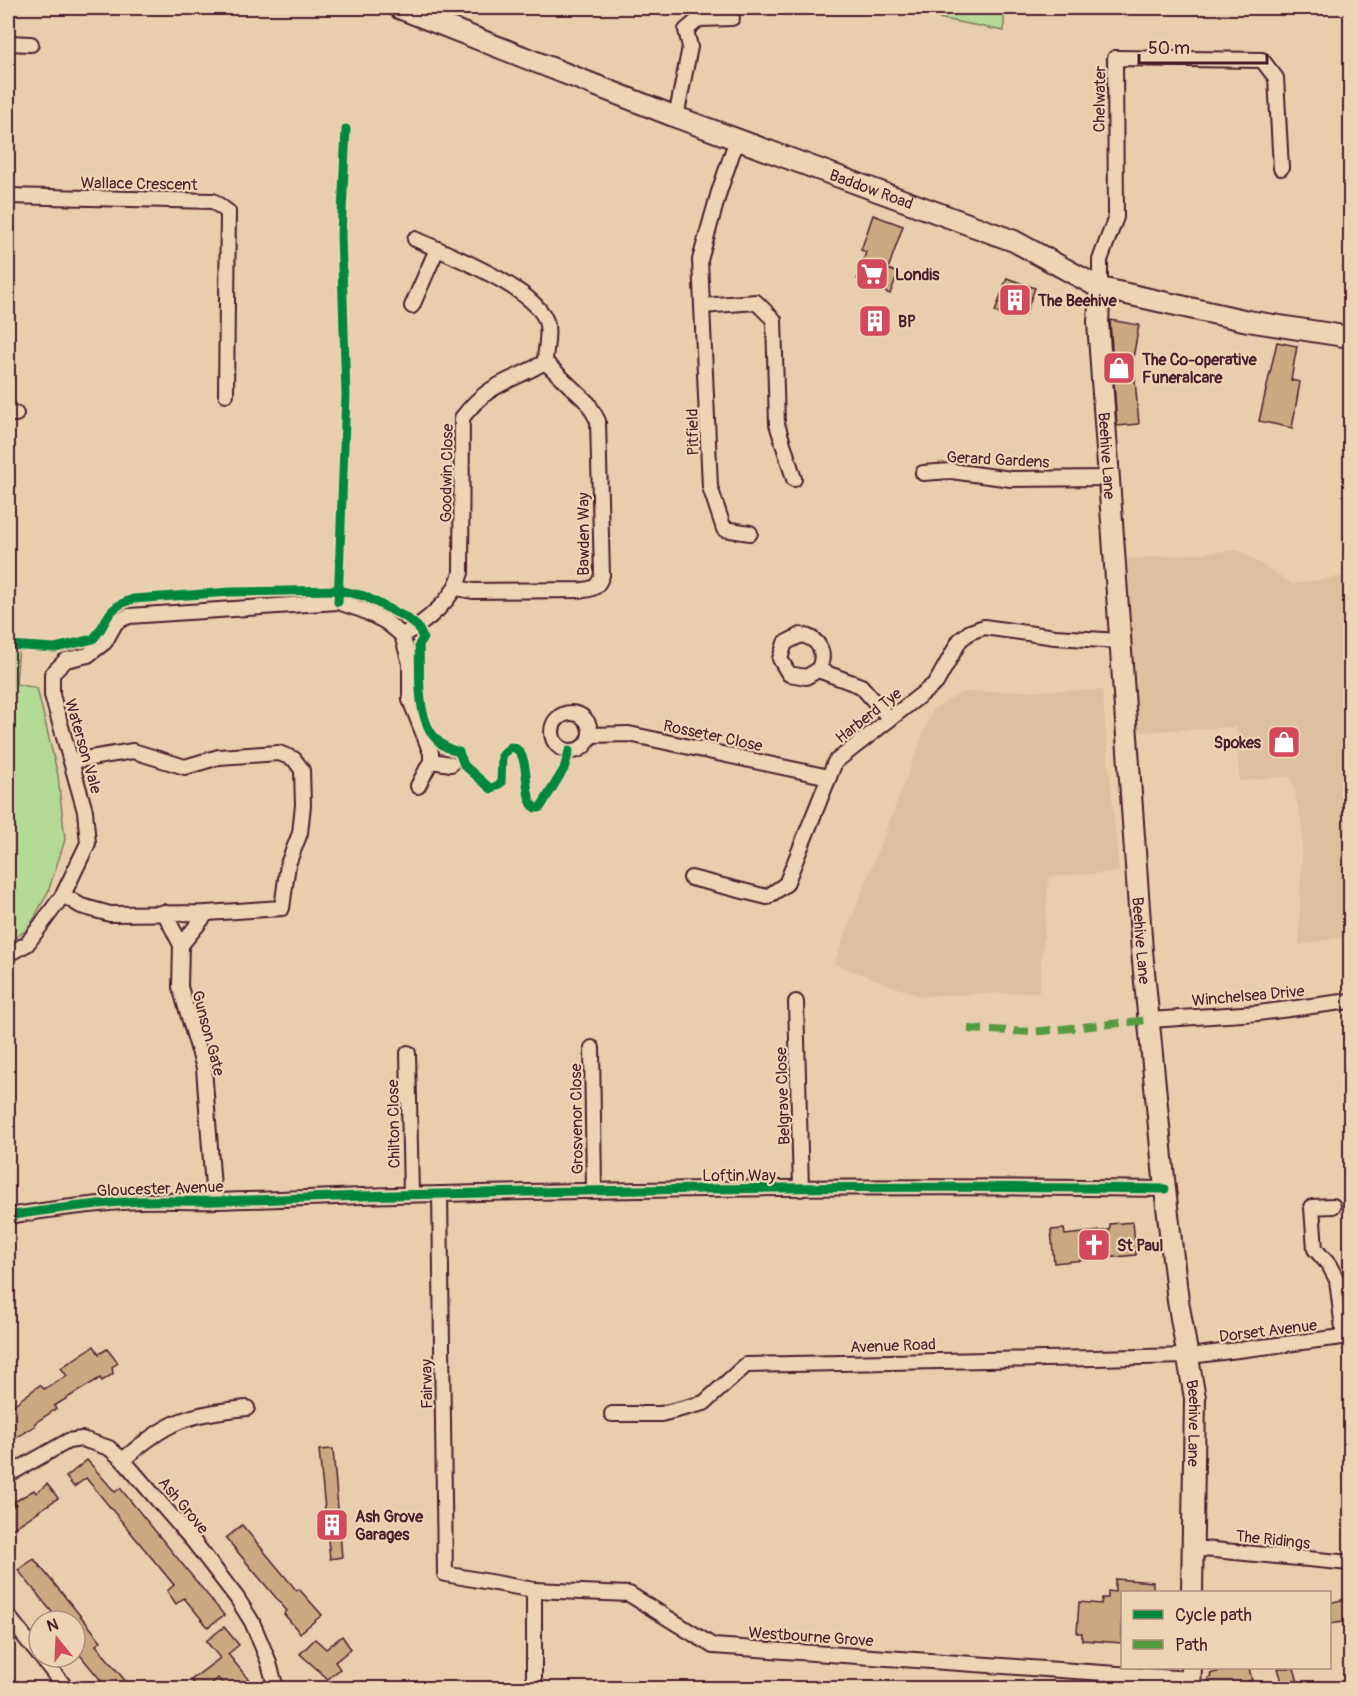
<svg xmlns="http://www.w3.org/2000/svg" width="1358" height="1696" viewBox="0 0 1358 1696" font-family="Pangolin,sans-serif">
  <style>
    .built { fill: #ddc09e }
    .green { fill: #b5da95; stroke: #807c60; stroke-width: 1.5 }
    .building { fill: #caa981; stroke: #4a1f2b; stroke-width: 1.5 }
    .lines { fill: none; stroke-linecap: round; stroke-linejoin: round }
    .street-casing { stroke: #4a1f2b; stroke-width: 18 }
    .secondary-casing { stroke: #4a1f2b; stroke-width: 24 }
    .street { stroke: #edd4b5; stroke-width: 14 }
    .secondary { stroke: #edd4b5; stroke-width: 20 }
    .quiet { stroke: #559a41; stroke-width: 8; stroke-dasharray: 15 8; stroke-linecap: butt }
    .cycleway-casing { stroke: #edd4b5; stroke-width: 13 }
    .cycleway { stroke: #00873e; stroke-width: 9 }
    .labels { text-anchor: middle; stroke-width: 4.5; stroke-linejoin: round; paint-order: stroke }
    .street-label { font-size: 16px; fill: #4a1f2b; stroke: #edd4b5 }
    .poi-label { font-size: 16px; font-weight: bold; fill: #4a1f2b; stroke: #edd4b5; text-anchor: start }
  </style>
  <rect width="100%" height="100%" fill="#e9cead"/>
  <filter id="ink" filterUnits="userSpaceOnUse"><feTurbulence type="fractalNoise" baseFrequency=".0167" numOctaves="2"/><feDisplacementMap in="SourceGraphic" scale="12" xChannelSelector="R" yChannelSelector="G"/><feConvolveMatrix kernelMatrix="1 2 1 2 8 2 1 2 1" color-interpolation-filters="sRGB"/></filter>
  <g filter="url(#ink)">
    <g class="built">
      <path d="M1238 550 1293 584 1350 575V936L1299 945 1302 825 1291 776 1239 781 1236 727 1135 732 1127 559Z"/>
      <path d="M1102 690 1119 872 1049 877 1039 992 919 996 834 964 933 709 963 692Z"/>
    </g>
    <g class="green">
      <path d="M888 8H1004V31Z"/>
      <path d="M8 644 19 645 16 684 37 688 58 776 65 840 48 892 29 928 8 943Z"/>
    </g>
    <g class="building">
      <path d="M873 215 903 226 888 269 898 273 890 294 857 279 866 252 861 250Z"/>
      <path d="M1007 278 1035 288 1025 315 1010 310 1008 317 995 312Z"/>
      <path d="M871 312 889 314 886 333 868 330Z"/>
      <path d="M1110 320 1139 325 1133 358 1139 424 1117 426Z"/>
      <path d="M1277 342 1297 346 1291 380 1300 382 1292 428 1259 421Z"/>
      <path d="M1133 1222 1136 1255 1054 1263 1051 1230 1064 1229 1065 1235 1110 1230V1224Z"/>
      <path d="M94 1346 99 1354 107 1349 118 1363 112 1367 113 1374 102 1381 100 1378 54 1406 56 1409 35 1423V1426L13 1440 8 1431V1409L40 1385 44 1389 67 1376 61 1368Z"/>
      <path d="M333 1449 342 1557 330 1559 319 1450Z"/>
      <path d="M87 1460 115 1492 120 1488 224 1615 208 1627 184 1598 176 1604 167 1591 174 1585 86 1478 74 1487 66 1477Z"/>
      <path d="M47 1484 58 1498 8 1532V1509L16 1504 14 1502 34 1490 36 1493Z"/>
      <path d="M242 1525 297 1591 299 1589 322 1615 300 1633 284 1614 287 1611 226 1538Z"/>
      <path d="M34 1559 101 1641 96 1645 127 1683 120 1689H108L75 1649V1621H59L18 1570Z"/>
      <path d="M1115 1579 1153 1582V1593H1122V1643L1082 1640V1633H1077L1079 1602 1101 1604 1102 1598H1108V1591L1115 1592Z"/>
      <path d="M1350 1598V1621L1329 1624V1603Z"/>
      <path d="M224 1627 239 1645 228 1654 249 1680 238 1689H227L218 1678 206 1689H197L191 1680 220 1658 206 1641Z"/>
      <path d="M342 1636 351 1649 335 1662 340 1669 328 1679 300 1654 315 1639 326 1649Z"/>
      <path d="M1230 1668H1249L1252 1680 1246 1682 1248 1689H1211L1208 1678 1211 1677 1210 1674Z"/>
      <path d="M1278 1668H1294L1300 1689H1284Z"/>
    </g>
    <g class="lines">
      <defs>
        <g id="street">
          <path d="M8 43 31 44"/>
          <path d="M676 117 690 47 686 30 699 19 732 18"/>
          <path d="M737 139 719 192 700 260 710 487 724 529 750 533"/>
          <path d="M8 196 213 201 228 212 226 394"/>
          <path d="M1100 288V260L1116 217 1115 58 1262 60 1276 78 1281 168"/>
          <path d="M412 306 437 249"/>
          <path d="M702 306 756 302 774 320 777 424 794 479"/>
          <path d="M8 414H16"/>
          <path d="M923 473 951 471 1011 479 1108 478"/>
          <path d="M457 588 473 591 583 590C595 589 598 586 602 575L598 421 588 403 545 362"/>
          <path d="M402 635C426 623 454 599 461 573L462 418C489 382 509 383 545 362 545 351 549 337 547 325 542 290 445 253 415 239"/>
          <path d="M818 670 806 677 789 674 780 659 785 643 801 635C819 638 827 653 818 670L861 686 890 719"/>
          <circle cx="571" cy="732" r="19"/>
          <path d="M590 735 629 734 829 777"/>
          <path d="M431 761 451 764"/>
          <path d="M691 878 767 897 786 884 835 762 936 683 960 640 970 632 984 627 1055 637 1120 641"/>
          <path d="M63 895 81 906 110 914 207 913 282 908 288 864 300 833 303 805 302 770 294 759 279 753 219 757 185 767 133 751 72 761"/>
          <path d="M164 912 181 945 180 987 204 1068 214 1201"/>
          <path d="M181 945 207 913"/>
          <path d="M8 954 27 944 63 895 88 843 85 811 52 695V674L66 660 88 655 105 642 116 622 129 616 338 602 362 610 386 622 402 635 410 663V700L431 753V761L418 786"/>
          <path d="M796 1002 801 1189"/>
          <path d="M1149 1020 1258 1013 1350 1001"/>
          <path d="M592 1048 594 1189"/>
          <path d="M408 1053 411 1194"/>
          <path d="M440 1194 445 1574 534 1590 629 1594 713 1646 1190 1679"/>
          <path d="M1333 1206 1312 1207 1315 1249 1329 1265 1337 1280 1344 1337"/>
          <path d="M8 1216C52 1209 96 1203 140 1201 166 1200 191 1202 216 1201 292 1199 367 1195 443 1194 683 1188 924 1185 1165 1189"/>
          <path d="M612 1414H661L704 1403 746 1365 1190 1356 1350 1336"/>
          <path d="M123 1460C168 1420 188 1414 247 1408"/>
          <path d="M8 1475 68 1441 82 1439 109 1448 123 1460 194 1542 237 1598 252 1622 268 1660 276 1688"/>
          <path d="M1193 1548 1350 1563"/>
          <path d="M8 1616 39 1655"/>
          <path d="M41 1657 66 1688"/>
          <path d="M534 1688V1590"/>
        </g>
        <g id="secondary">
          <path id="s1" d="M399 8 676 117 1014 241 1100 288 1248 321 1350 337"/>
          <path id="s2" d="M1100 288 1098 322 1142 951 1165 1189 1178 1301 1195 1398 1192 1592"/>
          <path d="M1190 1688 1191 1668"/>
        </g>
      </defs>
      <use href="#street" class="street-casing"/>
      <use href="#secondary" class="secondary-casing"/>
      <use href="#street" class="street"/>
      <use href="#secondary" class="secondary"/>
      <path class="quiet" d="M968 1029 1033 1032 1149 1020"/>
      <defs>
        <g id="cycleway">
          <path d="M338 602 346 395 341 234 346 129"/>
          <path d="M8 645 55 648 93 639C110 621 103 609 133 599L230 592 338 590 364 596 407 618 418 627 423 638 419 645C421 681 412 741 459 752L464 765 491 789 501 783 502 756 510 747C533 748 521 797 535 808H540L564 769 569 751"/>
          <path d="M8 1216C52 1209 96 1203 140 1201 166 1200 191 1202 216 1201 292 1199 367 1195 443 1194 683 1188 924 1185 1165 1189"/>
        </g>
      </defs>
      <use href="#cycleway" class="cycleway-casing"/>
      <use href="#cycleway" class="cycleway"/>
    </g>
  </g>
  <defs>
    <symbol id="supermarket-square" viewBox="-11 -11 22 22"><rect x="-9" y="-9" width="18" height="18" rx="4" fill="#d1495b" stroke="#edd4b5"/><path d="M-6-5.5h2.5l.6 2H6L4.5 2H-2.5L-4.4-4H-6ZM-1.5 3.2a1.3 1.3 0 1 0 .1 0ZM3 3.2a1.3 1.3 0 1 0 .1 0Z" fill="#fff"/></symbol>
    <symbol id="building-square" viewBox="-11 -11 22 22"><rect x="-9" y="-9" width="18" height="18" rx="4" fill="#d1495b" stroke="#edd4b5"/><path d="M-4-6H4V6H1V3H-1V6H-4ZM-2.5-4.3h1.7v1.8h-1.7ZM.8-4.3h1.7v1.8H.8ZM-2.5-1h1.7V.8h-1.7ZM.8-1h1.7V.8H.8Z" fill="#fff"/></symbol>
    <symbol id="shop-square" viewBox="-11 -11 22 22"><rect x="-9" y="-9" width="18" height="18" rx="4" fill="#d1495b" stroke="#edd4b5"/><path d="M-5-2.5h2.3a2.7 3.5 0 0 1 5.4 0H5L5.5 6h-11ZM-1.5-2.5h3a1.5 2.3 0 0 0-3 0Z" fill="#fff"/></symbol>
    <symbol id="church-square" viewBox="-11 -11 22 22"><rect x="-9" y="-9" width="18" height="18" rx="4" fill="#d1495b" stroke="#edd4b5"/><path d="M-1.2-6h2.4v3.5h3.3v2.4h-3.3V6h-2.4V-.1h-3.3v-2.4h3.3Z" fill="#fff"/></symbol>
  </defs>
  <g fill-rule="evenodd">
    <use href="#supermarket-square" x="853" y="255" width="38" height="38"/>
    <use href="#building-square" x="996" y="281" width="38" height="38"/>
    <use href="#building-square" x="856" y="302" width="38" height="38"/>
    <use href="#shop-square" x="1100" y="349" width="38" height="38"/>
    <use href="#shop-square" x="1265" y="723" width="38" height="38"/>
    <use href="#church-square" x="1075" y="1226" width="38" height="38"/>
    <use href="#building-square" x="313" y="1506" width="38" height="38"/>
  </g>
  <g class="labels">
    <g class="street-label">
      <text transform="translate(1099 99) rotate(-89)" y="6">Chelwater</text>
      <text transform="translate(139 183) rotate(1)" y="6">Wallace Crescent</text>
      <text dy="6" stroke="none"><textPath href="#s1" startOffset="506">Baddow Road</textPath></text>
      <text transform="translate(692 432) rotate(-91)" y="6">Pitfield</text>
      <text dy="6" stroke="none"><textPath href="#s2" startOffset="168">Beehive Lane</textPath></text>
      <text transform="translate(998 459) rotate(3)" y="6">Gerard Gardens</text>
      <text transform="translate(446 473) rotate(-89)" y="6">Goodwin Close</text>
      <text transform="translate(583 534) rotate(-90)" y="6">Bawden Way</text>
      <text transform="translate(868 715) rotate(-38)" y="6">Harberd Tye</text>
      <text transform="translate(713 735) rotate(12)" y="6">Rosseter Close</text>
      <text transform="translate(84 746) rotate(74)" y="6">Waterson Vale</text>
      <text dy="6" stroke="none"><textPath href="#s2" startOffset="654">Beehive Lane</textPath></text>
      <text transform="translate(1248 995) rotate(-5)" y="6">Winchelsea Drive</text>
      <text transform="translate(209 1033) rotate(75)" y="6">Gunson Gate</text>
      <text transform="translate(782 1096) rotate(-92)" y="6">Belgrave Close</text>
      <text transform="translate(576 1119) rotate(-91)" y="6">Grosvenor Close</text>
      <text transform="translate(393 1124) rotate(-91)" y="6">Chilton Close</text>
      <text x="739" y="1181">Loftin Way</text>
      <text transform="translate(160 1188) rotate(-2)" y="6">Gloucester Avenue</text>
      <text transform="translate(1268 1330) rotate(-7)" y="6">Dorset Avenue</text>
      <text transform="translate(893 1345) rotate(-2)" y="6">Avenue Road</text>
      <text transform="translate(426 1384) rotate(-91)" y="6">Fairway</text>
      <text dy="6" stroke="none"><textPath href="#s2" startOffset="1140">Beehive Lane</textPath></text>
      <text transform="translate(184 1505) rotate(50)" y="6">Ash Grove</text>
      <text transform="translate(1273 1539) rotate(6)" y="6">The Ridings</text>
      <text transform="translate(811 1636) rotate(4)" y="6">Westbourne Grove</text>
    </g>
    <g class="poi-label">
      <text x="895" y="280">Londis</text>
      <text x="1038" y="306">The Beehive</text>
      <text x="898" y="327">BP</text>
      <text x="1142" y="365">The Co-operative<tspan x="1142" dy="18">Funeralcare</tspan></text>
      <text x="1261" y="748" text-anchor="end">Spokes</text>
      <text x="1117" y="1251">St Paul</text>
      <text x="355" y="1522">Ash Grove<tspan x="355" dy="18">Garages</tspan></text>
    </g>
  </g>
  <rect width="1358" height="1696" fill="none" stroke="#edd4b5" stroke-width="30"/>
  <rect x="15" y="15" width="1328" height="1666" fill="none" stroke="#4a1f2b" stroke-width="2" filter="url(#ink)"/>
  <rect x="1121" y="1591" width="210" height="78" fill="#edd4b5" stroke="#ac8c7e" stroke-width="1.5"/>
  <rect x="1133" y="1610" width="30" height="9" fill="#00873e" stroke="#ac8c7e" stroke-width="1.5"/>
  <text x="1175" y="1621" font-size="18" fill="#4a1f2b">Cycle path</text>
  <rect x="1133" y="1640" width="30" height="9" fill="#559a41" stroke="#ac8c7e" stroke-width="1.5"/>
  <text x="1175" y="1651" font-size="18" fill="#4a1f2b">Path</text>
  <g transform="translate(57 1639) rotate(342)"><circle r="28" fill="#edd4b5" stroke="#ac8c7e" stroke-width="1.5"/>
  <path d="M0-4.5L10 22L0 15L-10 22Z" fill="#d1495b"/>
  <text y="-9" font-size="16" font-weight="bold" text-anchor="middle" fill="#4a1f2b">N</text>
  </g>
  <path d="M1139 54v9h128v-9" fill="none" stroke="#4a1f2b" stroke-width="3"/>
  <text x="1148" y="54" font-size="18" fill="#4a1f2b" stroke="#edd4b5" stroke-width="4.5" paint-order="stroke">50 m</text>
</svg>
